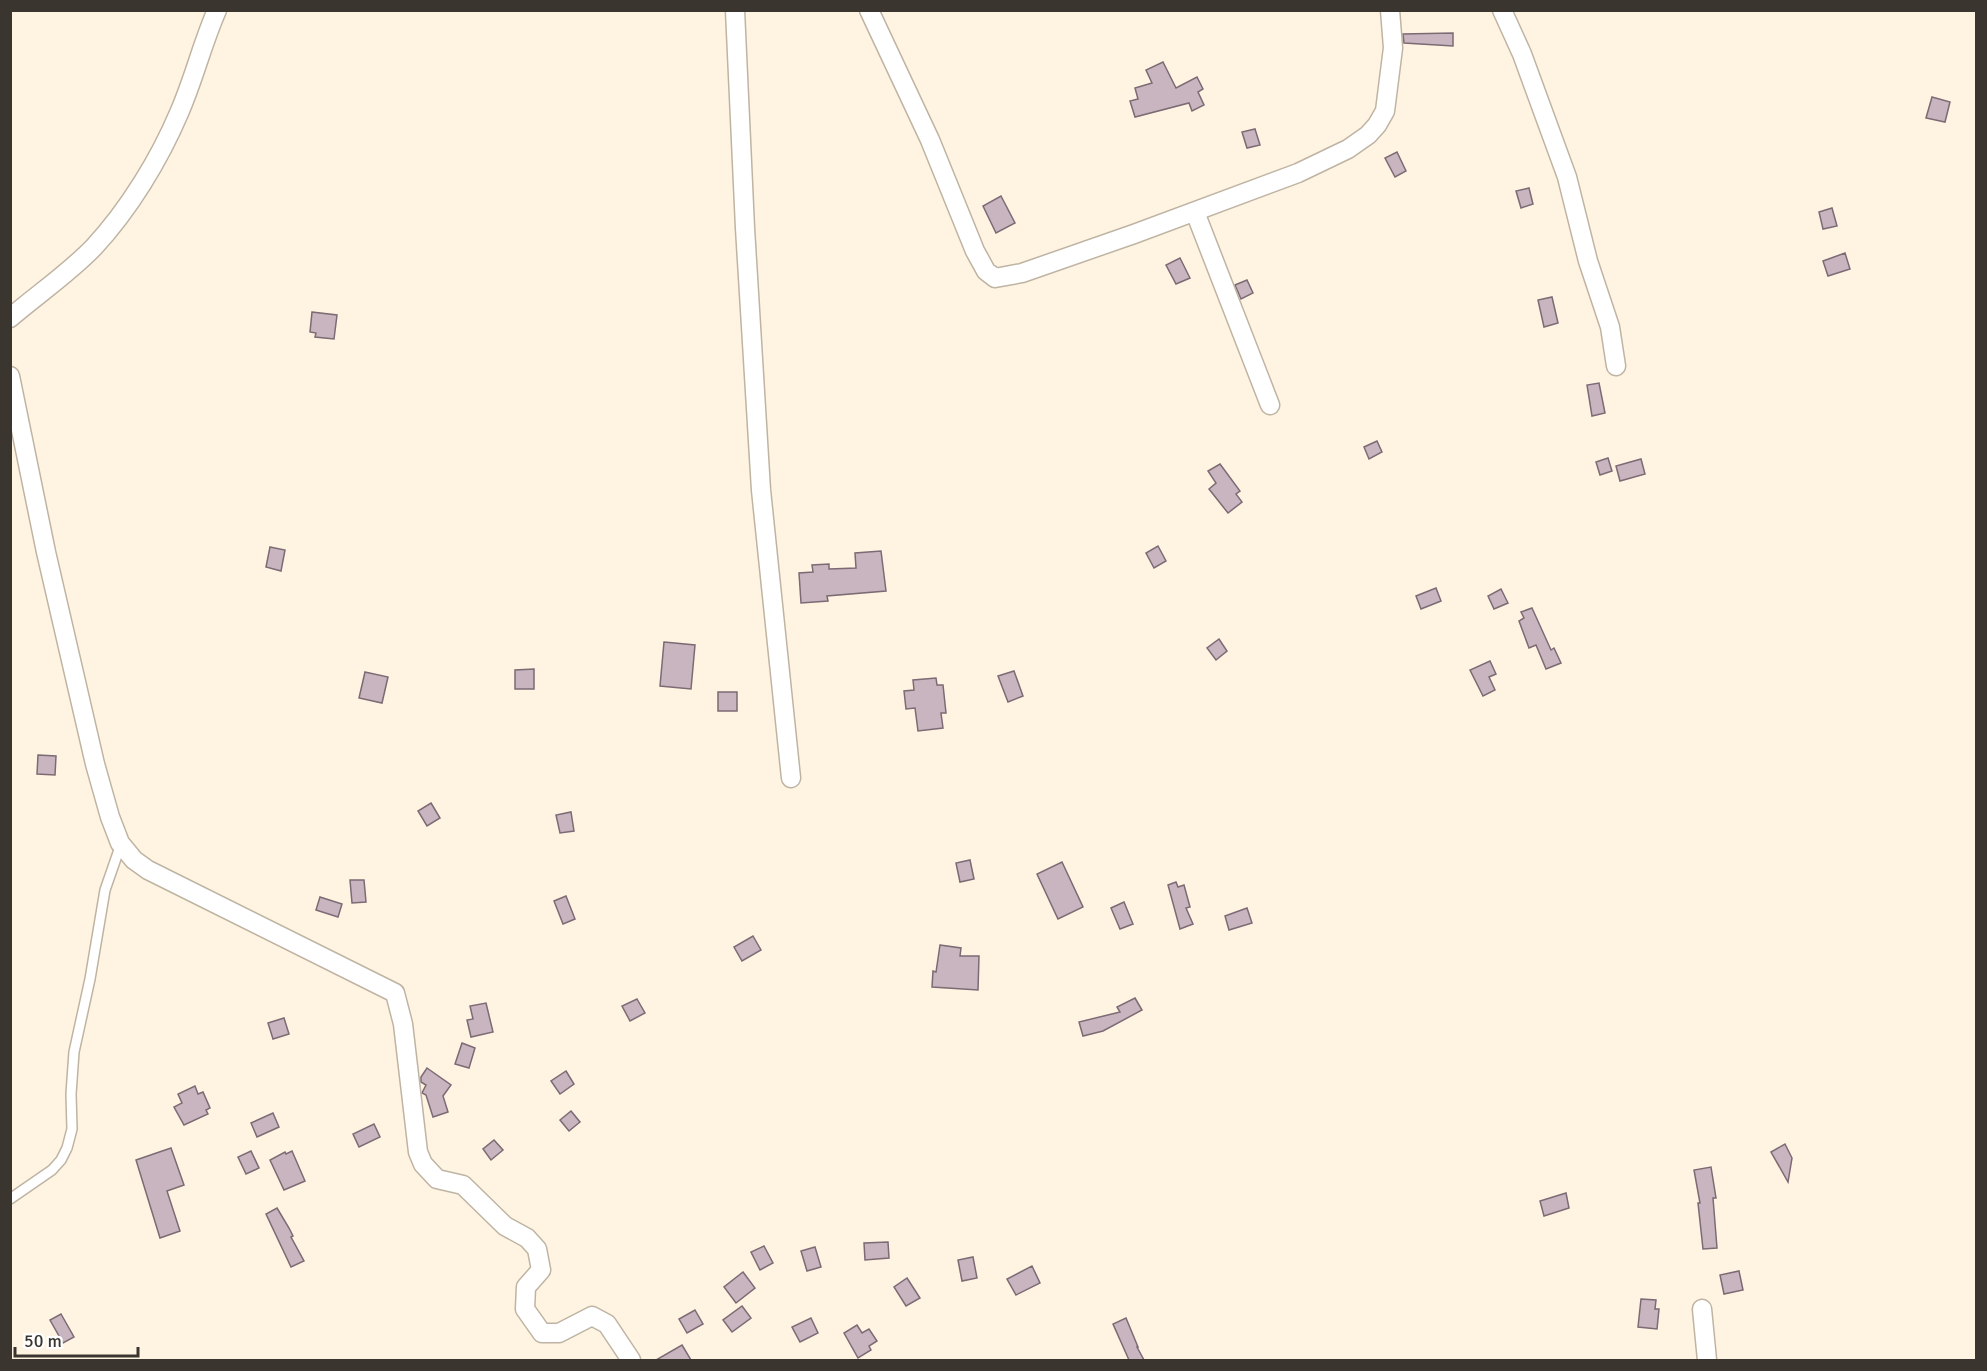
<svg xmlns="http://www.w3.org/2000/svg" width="1987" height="1371" viewBox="0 0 1987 1371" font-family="Signika,sans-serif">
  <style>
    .building { fill: #c9b5bf; stroke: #7c6a74; stroke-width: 1.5 }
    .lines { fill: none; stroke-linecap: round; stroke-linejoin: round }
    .lane-casing { stroke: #bfb4a3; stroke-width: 12 }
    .street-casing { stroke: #bfb4a3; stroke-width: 21 }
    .lane { stroke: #fff; stroke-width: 9 }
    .street { stroke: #fff; stroke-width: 18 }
  </style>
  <rect width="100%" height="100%" fill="#fff4e2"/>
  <g class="building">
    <path d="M1453 33V46L1404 43 1403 34Z"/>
    <path d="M1163 62 1176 88 1197 77 1203 89 1198 92 1204 105 1192 111 1189 103 1135 117 1130 101 1138 99 1135 88 1152 83 1146 70Z"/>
    <path d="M1932 97 1950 102 1945 122 1926 118Z"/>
    <path d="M1255 129 1260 145 1247 148 1242 132Z"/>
    <path d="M1397 152 1406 171 1395 177 1385 158Z"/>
    <path d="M1529 188 1533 204 1521 208 1516 191Z"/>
    <path d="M1001 196 1015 223 996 233 983 206Z"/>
    <path d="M1832 208 1837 226 1823 229 1819 212Z"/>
    <path d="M1845 253 1850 269 1828 276 1823 261Z"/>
    <path d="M1180 258 1190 278 1176 284 1166 265Z"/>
    <path d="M1247 280 1253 293 1241 299 1235 285Z"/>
    <path d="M1552 297 1558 323 1544 327 1538 300Z"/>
    <path d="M312 312 337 315 334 339 315 337 316 333 310 332Z"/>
    <path d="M1599 383 1605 413 1592 416 1587 385Z"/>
    <path d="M1377 441 1382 452 1369 459 1364 447Z"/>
    <path d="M1608 458 1612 471 1600 475 1596 462Z"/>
    <path d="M1641 459 1645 474 1620 481 1616 466Z"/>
    <path d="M1220 464 1240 491 1236 494 1242 502 1228 513 1209 489 1216 483 1208 471Z"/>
    <path d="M1158 546 1166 561 1154 568 1146 553Z"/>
    <path d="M270 547 285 550 281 571 266 567Z"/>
    <path d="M881 551 886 591 827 596 828 601 801 603 799 573 813 572 812 565 829 564V569L856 568 855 553Z"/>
    <path d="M1436 588 1441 601 1421 609 1416 596Z"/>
    <path d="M1501 589 1508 603 1494 609 1488 596Z"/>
    <path d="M1532 608 1551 650 1554 648 1561 663 1546 669 1536 645 1529 648 1519 621 1524 618 1521 612Z"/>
    <path d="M1219 639 1227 651 1216 660 1207 648Z"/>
    <path d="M664 642 695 645 691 689 660 686Z"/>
    <path d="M1490 661 1496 674 1489 677 1495 690 1483 696 1470 670Z"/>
    <path d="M534 669V689H515V670Z"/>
    <path d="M1014 671 1023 696 1008 702 998 676Z"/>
    <path d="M365 672 388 677 382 703 359 698Z"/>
    <path d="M936 678 937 685H943L946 713H941L943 728 918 731 915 708 906 709 904 691 914 690 913 680Z"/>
    <rect x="718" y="692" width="19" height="19"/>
    <path d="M38 755 56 756 55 775 37 774Z"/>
    <path d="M431 803 440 818 427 826 418 811Z"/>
    <path d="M571 812 574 831 560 833 556 815Z"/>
    <path d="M970 860 974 879 960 882 956 863Z"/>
    <path d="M1062 862 1083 907 1058 919 1037 874Z"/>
    <path d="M350 880H364L366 902 352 903Z"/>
    <path d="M1176 882 1178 887 1184 885 1190 907 1186 908 1193 924 1180 929 1168 885Z"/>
    <path d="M566 896 575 919 563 924 554 901Z"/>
    <path d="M320 897 342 904 338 917 316 910Z"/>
    <path d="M1124 902 1133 924 1120 929 1111 908Z"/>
    <path d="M1247 908 1252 923 1229 930 1225 916Z"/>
    <path d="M753 936 761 950 742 961 734 947Z"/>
    <path d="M940 945 961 948 960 956H979L978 990 932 987 933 971 936 972Z"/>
    <path d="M1135 998 1142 1010 1103 1031 1083 1036 1079 1022 1120 1012 1117 1007Z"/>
    <path d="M637 999 645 1013 630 1021 622 1006Z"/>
    <path d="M486 1003 493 1032 471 1037 467 1020 473 1019 470 1006Z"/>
    <path d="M284 1018 289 1034 273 1039 268 1023Z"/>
    <path d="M462 1043 475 1048 469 1068 455 1064Z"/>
    <path d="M427 1068 451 1085 443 1096 448 1112 433 1117 426 1095 422 1093 426 1085 421 1082V1077Z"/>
    <path d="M566 1071 574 1084 560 1094 551 1081Z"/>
    <path d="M195 1086 198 1094 203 1092 210 1108 206 1110 208 1114 184 1125 174 1107 182 1103 178 1094Z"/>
    <path d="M571 1111 580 1122 569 1131 560 1120Z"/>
    <path d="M273 1113 279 1127 257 1137 251 1123Z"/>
    <path d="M374 1124 380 1137 359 1147 353 1134Z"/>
    <path d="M494 1140 503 1150 491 1160 483 1149Z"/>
    <path d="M1785 1144 1792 1158 1788 1182 1771 1152Z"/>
    <path d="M171 1148 184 1185 167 1191 180 1231 160 1238 136 1160Z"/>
    <path d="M251 1151 259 1168 246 1174 238 1157Z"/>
    <path d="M292 1151 305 1181 284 1190 270 1160 285 1152 286 1154Z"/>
    <path d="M1711 1167 1716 1198H1713L1717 1248 1703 1249 1698 1203H1700L1694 1170Z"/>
    <path d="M1566 1193 1569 1208 1544 1216 1540 1201Z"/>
    <path d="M277 1208 289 1228 293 1236 291 1237 304 1261 291 1267 266 1214Z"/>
    <path d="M888 1242 889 1258 865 1260 864 1243Z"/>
    <path d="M764 1246 773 1263 760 1270 751 1252Z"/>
    <path d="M815 1247 821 1267 807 1271 801 1251Z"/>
    <path d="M973 1257 977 1278 962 1281 958 1260Z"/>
    <path d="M1032 1266 1040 1283 1016 1295 1007 1279Z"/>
    <path d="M1739 1271 1743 1290 1724 1294 1720 1275Z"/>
    <path d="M743 1272 755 1288 736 1303 724 1287Z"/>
    <path d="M907 1278 920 1298 906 1306 894 1287Z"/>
    <path d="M1641 1299 1656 1300 1655 1309H1659L1657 1329 1638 1327Z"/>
    <path d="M742 1306 751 1318 732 1332 723 1320Z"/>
    <path d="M695 1310 703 1324 687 1333 679 1319Z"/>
    <path d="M61 1314 74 1337 63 1343 50 1320Z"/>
    <path d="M811 1318 818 1333 800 1342 792 1327Z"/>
    <path d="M1126 1318 1138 1347H1137L1144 1360H1129L1113 1324Z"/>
    <path d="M857 1325 862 1333 869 1329 877 1341 869 1346 871 1350 858 1358 844 1333Z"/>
    <path d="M682 1345 691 1360H656Z"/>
  </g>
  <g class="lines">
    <defs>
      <path id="lane" d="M10 1199 52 1170 61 1160 67 1148 72 1129 71 1094 74 1052 90 979 105 890 121 844"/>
      <g id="street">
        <path d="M735 10 745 228 761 490 791 778"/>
        <path d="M869 10 930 140 975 251 986 271 995 278 1022 273 1134 234 1298 173 1348 149 1368 135 1377 125 1385 111 1393 48 1390 10"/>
        <path d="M1502 10 1522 54 1567 177 1588 261 1610 327 1616 366"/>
        <path d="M1195 212 1270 405"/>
        <path d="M10 318C38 294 69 273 94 247 129 209 159 160 179 113 194 79 202 44 217 10"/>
        <path d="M10 376 46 552 95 764 110 817 120 843 134 860 148 870 395 993 403 1024 418 1152 423 1164 437 1179 463 1185 505 1226 527 1238 537 1249 541 1270 526 1287 525 1309 542 1333H559L592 1316 607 1324 631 1360"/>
        <path d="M1702 1309 1707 1360"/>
      </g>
    </defs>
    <use href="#lane" class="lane-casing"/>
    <use href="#street" class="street-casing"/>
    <use href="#lane" class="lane"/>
    <use href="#street" class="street"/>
  </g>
  <rect width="1987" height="1371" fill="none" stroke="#3a362f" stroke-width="24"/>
  <path d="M15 1347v9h123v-9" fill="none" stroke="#3a362f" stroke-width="3"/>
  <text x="24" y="1347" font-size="18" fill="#3a362f" stroke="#ffffff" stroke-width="4.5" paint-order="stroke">50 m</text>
</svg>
